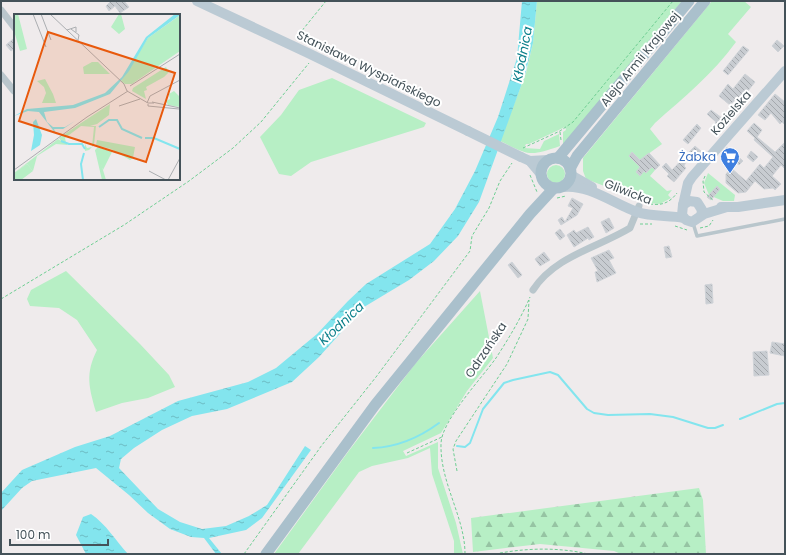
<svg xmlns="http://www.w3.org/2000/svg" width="786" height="555" viewBox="0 0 786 555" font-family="Poppins,sans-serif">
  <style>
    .green { fill: #b7efc5; fill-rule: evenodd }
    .forest { fill: url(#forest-firs) }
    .water { fill: url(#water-ripples) }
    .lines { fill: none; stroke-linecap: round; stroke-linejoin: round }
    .stream { stroke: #83e5ee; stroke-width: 2 }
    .building { fill: url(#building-back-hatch); stroke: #cfd3d8 }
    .path { stroke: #6ece92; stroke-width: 1; stroke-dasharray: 3 2; stroke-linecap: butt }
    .lane { stroke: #b9c6cc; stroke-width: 3.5 }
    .street { stroke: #b9c6cc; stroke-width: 7 }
    .secondary { stroke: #bbcad4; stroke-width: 10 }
    .primary { stroke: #aac0cc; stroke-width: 11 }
    .secondary-bridge { stroke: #bbcad4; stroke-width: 10 }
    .labels { text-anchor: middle; stroke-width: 4; stroke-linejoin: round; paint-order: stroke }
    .street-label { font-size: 12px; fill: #445259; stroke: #fff }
    .shop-label { font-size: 12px; fill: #366cbe; stroke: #fff; text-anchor: end }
    .water-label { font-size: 13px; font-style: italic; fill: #0a7f8a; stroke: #fff }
    .inset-river { fill: none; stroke: #83e5ee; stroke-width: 2 }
    .inset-road { fill: none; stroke: #abaeb1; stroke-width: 1 }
    .view { fill: #e8590c; fill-opacity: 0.15; stroke: #e8590c; stroke-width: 2 }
    .inset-edge { fill: none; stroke: #445259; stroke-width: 2 }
  </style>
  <defs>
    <pattern id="forest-firs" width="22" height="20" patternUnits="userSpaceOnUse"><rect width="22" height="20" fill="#b7efc5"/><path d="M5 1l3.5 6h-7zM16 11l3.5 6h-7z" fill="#96c4a3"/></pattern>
    <pattern id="water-ripples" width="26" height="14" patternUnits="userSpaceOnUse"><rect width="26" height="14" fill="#83e5ee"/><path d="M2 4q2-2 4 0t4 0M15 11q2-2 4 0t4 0" fill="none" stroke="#6dbcc4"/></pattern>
    <pattern id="building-back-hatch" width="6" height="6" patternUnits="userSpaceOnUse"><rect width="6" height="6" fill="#c8ccd1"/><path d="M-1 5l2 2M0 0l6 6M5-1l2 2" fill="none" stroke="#a4a8ad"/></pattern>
  </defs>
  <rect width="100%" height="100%" fill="#efebec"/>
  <g class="green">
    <path d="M537 1H682L566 144 563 145V132L566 130 565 127 529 144H526L524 148 540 149 544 141 559 134 560 146C529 157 529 155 500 141L526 73 533 43Z"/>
    <path d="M712 1H744L751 7 728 34 736 42C713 74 684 97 655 123L650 129 662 144 644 157 655 170 650 176 667 191 672 190 668 195 671 198 660 204 649 203 586 179 583 171V158ZM605 181 613 186 614 184H619L639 199 604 183Z"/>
    <path d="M332 78 426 123 424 127 311 162 291 176 279 174 260 137 281 115 299 90Z"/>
    <circle cx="556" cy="174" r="9"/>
    <path d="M708 173 735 195 734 201H723L709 195 704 183Z"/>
    <path d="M66 271 140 344 169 375 175 387 148 398 122 403 96 412C89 387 85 374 97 350L77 320 59 308 30 306 27 299 31 290Z"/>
    <path d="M480 291 493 358 467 391 441 433 403 451 406 456 438 442V468L456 523 463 554H454V541L432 474 430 448 408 458 372 466 359 472 298 554H274L348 452 415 364Z"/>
  </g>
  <path class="forest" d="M699 488 703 500 706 554H621L614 551 540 544 473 552 471 518Z"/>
  <g class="water">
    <path d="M522 1H537L533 43 525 75 479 202 458 236 434 261 409 280 364 307 319 357 292 382 227 409 192 416 162 430 134 448 121 459 119 468 158 509 180 522 202 529 226 526 249 516 267 505 305 446 311 450 262 518 246 530 209 538 222 554H216L204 538 191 537 170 529 148 513 129 495 96 468 32 481 22 488 1 511V493L22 470 75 447 110 436 178 401 248 382 276 368 317 334 348 301 366 284 430 244 455 209 475 171 498 117 517 58Z"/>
    <path d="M91 514C106 524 116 541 128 554H86L76 535 83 517Z"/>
  </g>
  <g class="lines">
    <g class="stream">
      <path d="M740 419 777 404 785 403"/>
      <path d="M457 446 465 447 470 443 483 409 504 383 513 380 550 372 558 375 587 409 594 413 608 415 650 414 673 417 708 428H715L723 425"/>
      <path d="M373 448C398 447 420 437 439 423"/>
    </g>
  </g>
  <g class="building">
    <path d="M111 1H124L129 7 120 13 115 6 109 11 106 6Z"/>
    <path d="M13 39 15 42V48L11 51 6 45Z"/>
    <path d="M777 40 784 46 778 52 772 46Z"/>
    <path d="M743 46 749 50 728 75 723 71Z"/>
    <path d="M745 74 755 82 740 101 737 98 730 105 719 96 728 84 733 89Z"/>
    <path d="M775 94 785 102V125L782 122 780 124 771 113 765 120 758 115Z"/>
    <path d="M711 110 722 118 719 122 725 127 717 136 709 130 716 122 707 114Z"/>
    <path d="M754 123 762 130 757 137 775 152 785 142V169L781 165 772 176 781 184 775 190 773 188 764 189 755 181 746 192 738 193 726 183V174L731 168 746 181 760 164 764 168 773 157 754 140 755 138 747 131Z"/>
    <path d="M697 124 701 128 688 144 683 140Z"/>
    <path d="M695 146 703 153 695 162 688 157 684 166 686 168 674 182 667 176 669 174 662 167 666 163 672 170Z"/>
    <path d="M727 147 743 161 739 165 723 152Z"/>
    <path d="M751 151 758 157 753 162 747 157Z"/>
    <path d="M632 152 640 160 649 153 660 165 655 170 652 167 646 173 644 171 640 176 636 172 640 167 629 156Z"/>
    <path d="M717 186 720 189 711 200 707 197Z"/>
    <path d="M572 198 583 204 577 215 561 225 558 220 562 217 565 222 573 208 568 206Z"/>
    <path d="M609 218 614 228 606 233 601 222Z"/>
    <path d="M588 227 594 237 589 240 588 238 574 247 567 235 574 230 576 233Z"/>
    <path d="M560 229 565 236 560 240 555 233Z"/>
    <path d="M669 246 672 257 666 258 664 247Z"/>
    <path d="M609 250 614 258 609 260 616 273 597 282 595 272 598 271 591 258Z"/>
    <path d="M544 252 550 260 540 266 535 259Z"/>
    <path d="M512 262 522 275 518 278 508 265Z"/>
    <path d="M712 284 713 303 706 304 705 285Z"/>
    <path d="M772 342 785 344V356L770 353Z"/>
    <path d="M767 351 769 375 754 376 753 352Z"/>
  </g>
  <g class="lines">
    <g class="path">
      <path d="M296 38 326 1"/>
      <path d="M560 132 561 140"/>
      <path d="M523 148 560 131 573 122 673 1"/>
      <path d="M530 175 537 192"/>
      <path d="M705 176 703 181 704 192 714 201"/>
      <path d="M617 193 636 200"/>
      <path d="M557 198 566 196"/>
      <path d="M645 203C659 206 668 205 677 193"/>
      <path d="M640 224H652"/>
      <path d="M675 226 687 230"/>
      <path d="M700 228 709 226 713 220"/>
      <path d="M1 299 124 225 189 181 233 148 261 122 309 63"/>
      <path d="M407 453 442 437"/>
      <path d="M457 471 453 449 456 441 507 364 528 319 529 300"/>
      <path d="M244 554 322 445 376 377 470 251 472 236 489 208 500 181 512 163"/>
      <path d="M465 554C465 517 440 483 441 444 441 421 482 378 496 358 509 338 521 318 530 297"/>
      <path d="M495 554C525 548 558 547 588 554"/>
    </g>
    <path class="lane" d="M693 223 697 236 785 219"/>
    <g class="street">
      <path d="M1 10 15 28"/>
      <path d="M1 75 14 91"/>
      <path d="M533 290C555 256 597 248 630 228L639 206"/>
    </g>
    <g class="secondary">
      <path d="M197 1 308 53 468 131"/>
      <path d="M521 157 530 161 540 173"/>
      <path d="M530 161 548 160"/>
      <path d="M571 175 592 187"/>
      <path d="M563 187C589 184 614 204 637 212 652 217 668 215 684 218"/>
      <path d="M683 205 688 183 692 177 785 71"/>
      <path d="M721 207H738L785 200"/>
      <path d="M701 216 702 210 697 202 689 201 683 205 682 215 686 220 692 222 704 214 727 207"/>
    </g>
    <g class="primary">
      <circle cx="556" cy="173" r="15"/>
      <path d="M558 158 689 1"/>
      <path d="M570 169 577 156 705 1"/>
      <path d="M266 554 375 405 530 214 554 188"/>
    </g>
    <path class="secondary-bridge" d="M468 131 521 157"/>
  </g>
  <defs>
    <symbol id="supermarket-pin" viewBox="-11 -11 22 30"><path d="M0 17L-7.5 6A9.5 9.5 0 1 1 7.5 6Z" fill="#3f7fe0" stroke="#fff"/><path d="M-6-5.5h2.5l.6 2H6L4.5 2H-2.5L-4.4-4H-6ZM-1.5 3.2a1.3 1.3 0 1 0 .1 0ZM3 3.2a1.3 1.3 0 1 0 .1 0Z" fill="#fff"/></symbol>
  </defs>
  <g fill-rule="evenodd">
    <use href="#supermarket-pin" x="719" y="146" width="22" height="30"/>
  </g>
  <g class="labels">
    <g class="street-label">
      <text transform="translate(640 59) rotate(-51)" y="4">Aleja Armii Krajowej</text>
      <text transform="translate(369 69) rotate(26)" y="4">Stanisława Wyspiańskiego</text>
      <text transform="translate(731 113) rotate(-49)" y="4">Kozielska</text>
      <text transform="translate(628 192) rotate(21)" y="4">Gliwicka</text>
      <text transform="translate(486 350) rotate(-56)" y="4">Odrzańska</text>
    </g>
    <g class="shop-label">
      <text x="716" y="161">Żabka</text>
    </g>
    <g class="water-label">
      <text transform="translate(522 54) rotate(-79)" y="5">Kłodnica</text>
      <text transform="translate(341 323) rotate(-43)" y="5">Kłodnica</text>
    </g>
  </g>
  <g transform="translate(14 14)">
    <rect width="166" height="166" fill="#efebec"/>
    <path d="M0 0H4L13 35 6 37 0 17ZM105 0H107L111 15 105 20 97 13ZM165 2 166 37 118 70H111L107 67 134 24ZM78 48H84L96 60H70L69 53ZM152 53 155 58 150 63 132 73 133 76 130 77 132 85 118 77 119 74ZM31 65 39 80 42 89H28L32 79 30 73 23 67ZM160 77 166 83V93L154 91 152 87 156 85 155 80ZM96 90 95 101 83 110 76 112H82L80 131 75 136 71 137V130L73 134 78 133 80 113 67 112 51 124 52 129 49 127 54 131 42 130 23 142 19 157 13 150 0 159 44 125 47 127 45 124 67 109ZM84 133 98 138 89 156 81 136Z" fill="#b7efc5"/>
    <path d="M83 126 121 133 119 144 116 146 97 135 82 131ZM81 136H83L92 166H88ZM13 150 19 157 7 166H0V159Z" fill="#b7efc5"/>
    <path d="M161 0H166V1L134 24 115 57 96 80 61 94 30 98 33 108 39 113H51L61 107 49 115H40L42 120 25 98 14 97 0 102 13 95 59 91 91 79 108 63 132 23ZM22 105 28 121 26 131 17 137 20 121 19 108Z" fill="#83e5ee"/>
    <path class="inset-river" d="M85 113 95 106H103L108 115 128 124M131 124H140L166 135M47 127 55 130H68L71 135M69 166 67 150 70 139"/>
    <path class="inset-road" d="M19 0 32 33M27 0 37 26M36 0 110 70 113 77 134 89H140M57 15 65 21 64 26M53 16 62 13V18M116 72 166 40M138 88 166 94M133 89 136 82 166 66M134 90V92L165 95M105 92 126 85M0 156 73 103 114 77M135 157 152 166M154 166 166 144"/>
    <path class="view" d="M34 18 161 59 132 148 5 107Z"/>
    <rect width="166" height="166" class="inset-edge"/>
  </g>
  <rect width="786" height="555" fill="none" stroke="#445259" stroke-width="4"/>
  <path d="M10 539v6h98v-6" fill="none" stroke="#445259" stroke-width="2"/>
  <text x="16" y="539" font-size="12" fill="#445259" stroke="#ffffff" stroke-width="3" paint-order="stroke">100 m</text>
</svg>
